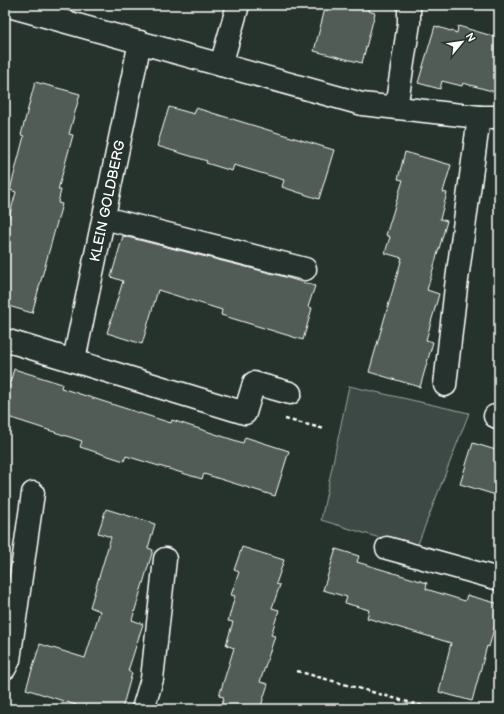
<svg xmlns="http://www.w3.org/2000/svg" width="504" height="714" viewBox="0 0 504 714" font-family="'Balsamiq Sans',sans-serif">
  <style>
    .green { fill: #3e4944; stroke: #9ea4a2 }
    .building { fill: #515c57; stroke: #fff }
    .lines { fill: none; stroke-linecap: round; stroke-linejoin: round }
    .minor-casing { stroke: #fff; stroke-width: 25 }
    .path { stroke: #fff; stroke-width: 2.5; stroke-dasharray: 4 3; stroke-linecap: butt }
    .minor { stroke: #26332d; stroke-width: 22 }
    .labels { text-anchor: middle; stroke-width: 3.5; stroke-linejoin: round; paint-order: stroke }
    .street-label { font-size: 14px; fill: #fff; stroke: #26332d }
  </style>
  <rect width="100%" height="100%" fill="#26332d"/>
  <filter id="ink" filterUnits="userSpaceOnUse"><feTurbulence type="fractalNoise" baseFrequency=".025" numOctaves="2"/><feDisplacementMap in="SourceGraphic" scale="8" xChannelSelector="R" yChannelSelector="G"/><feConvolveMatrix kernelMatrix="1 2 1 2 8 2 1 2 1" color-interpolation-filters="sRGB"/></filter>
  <g filter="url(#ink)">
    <path class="green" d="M349 386 469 413 416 549 321 520Z"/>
    <g class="building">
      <path d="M326 5H369L368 11 375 13 362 63 314 51Z"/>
      <path d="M435 26 457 33 458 26 499 38V93L463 83 462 86 442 81 440 89 418 83Z"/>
      <path d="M35 82 80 94 69 134 73 135 58 190H61L58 203 62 204 32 313 5 305V232L16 192 10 190 24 136 21 135Z"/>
      <path d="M169 107 194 114 196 108 334 150 319 199 282 187 284 180 234 165 232 171 206 163 207 161 157 146Z"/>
      <path d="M405 152 451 165 443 192 447 193 440 219 447 221 427 290 439 294 426 340 433 342 420 387 369 372 402 258 385 253 390 237 386 235 403 180 398 179Z"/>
      <path d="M123 236 278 275 315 286 308 307 312 308 303 340 221 315 222 310 158 290 142 344 107 333 123 281 111 277Z"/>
      <path d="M14 369 62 384 61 388 171 423 172 420 243 443 245 437 289 451 275 496 204 474 202 479 126 456 124 461 80 447 82 441 5 416V399Z"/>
      <path d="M473 443 499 451V496L460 484Z"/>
      <path d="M106 509 155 524 148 548 153 550 132 620 143 624 128 671 132 673 122 709H75L76 705 26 689 40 644 85 658 100 611 90 607 111 537 98 533Z"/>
      <path d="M242 547 284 560 276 584 280 585 272 608 279 610 271 635 275 636 260 682 268 684 260 709H220L224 697 219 696 234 648 226 645 233 622 228 621 235 596 231 595 239 572 234 570Z"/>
      <path d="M336 549 359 556 357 562 427 583 426 589 465 601 467 595 499 604V627L495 625 489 647 487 646 472 701 439 692 451 643 367 618 369 610 345 603 347 597 323 590Z"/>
    </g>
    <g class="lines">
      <defs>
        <g id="minor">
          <path d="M5 5 362 104 479 117H499"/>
          <path d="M221 65 238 5"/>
          <path d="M396 108 409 23V5"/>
          <path d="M104 218 305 269"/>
          <path d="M5 340 245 413 254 383 290 393"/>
          <path d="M74 360 140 42"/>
          <path d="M445 385 456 287 479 117"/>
          <path d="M495 416 499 418"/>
          <path d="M387 548 499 579"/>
          <path d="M5 668 9 660 33 493"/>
          <path d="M143 709 152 679 165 559"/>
        </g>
      </defs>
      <use href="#minor" class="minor-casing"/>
      <g class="path">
        <path d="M285 419 325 429"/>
        <path d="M297 671 433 709"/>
      </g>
      <use href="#minor" class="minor"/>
    </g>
  </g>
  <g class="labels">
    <g class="street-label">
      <text transform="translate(107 201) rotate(-78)" y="5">KLEIN GOLDBERG</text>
    </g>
  </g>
  <rect width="504" height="714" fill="none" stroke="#26332d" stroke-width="20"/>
  <rect x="10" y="10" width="484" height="694" fill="none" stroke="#fff" stroke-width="1.5" filter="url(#ink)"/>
  <g transform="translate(462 42) rotate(61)" stroke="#26332d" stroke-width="3" paint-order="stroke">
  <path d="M0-3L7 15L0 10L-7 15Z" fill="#ffffff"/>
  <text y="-6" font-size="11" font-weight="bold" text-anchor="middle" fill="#ffffff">N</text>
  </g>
</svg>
